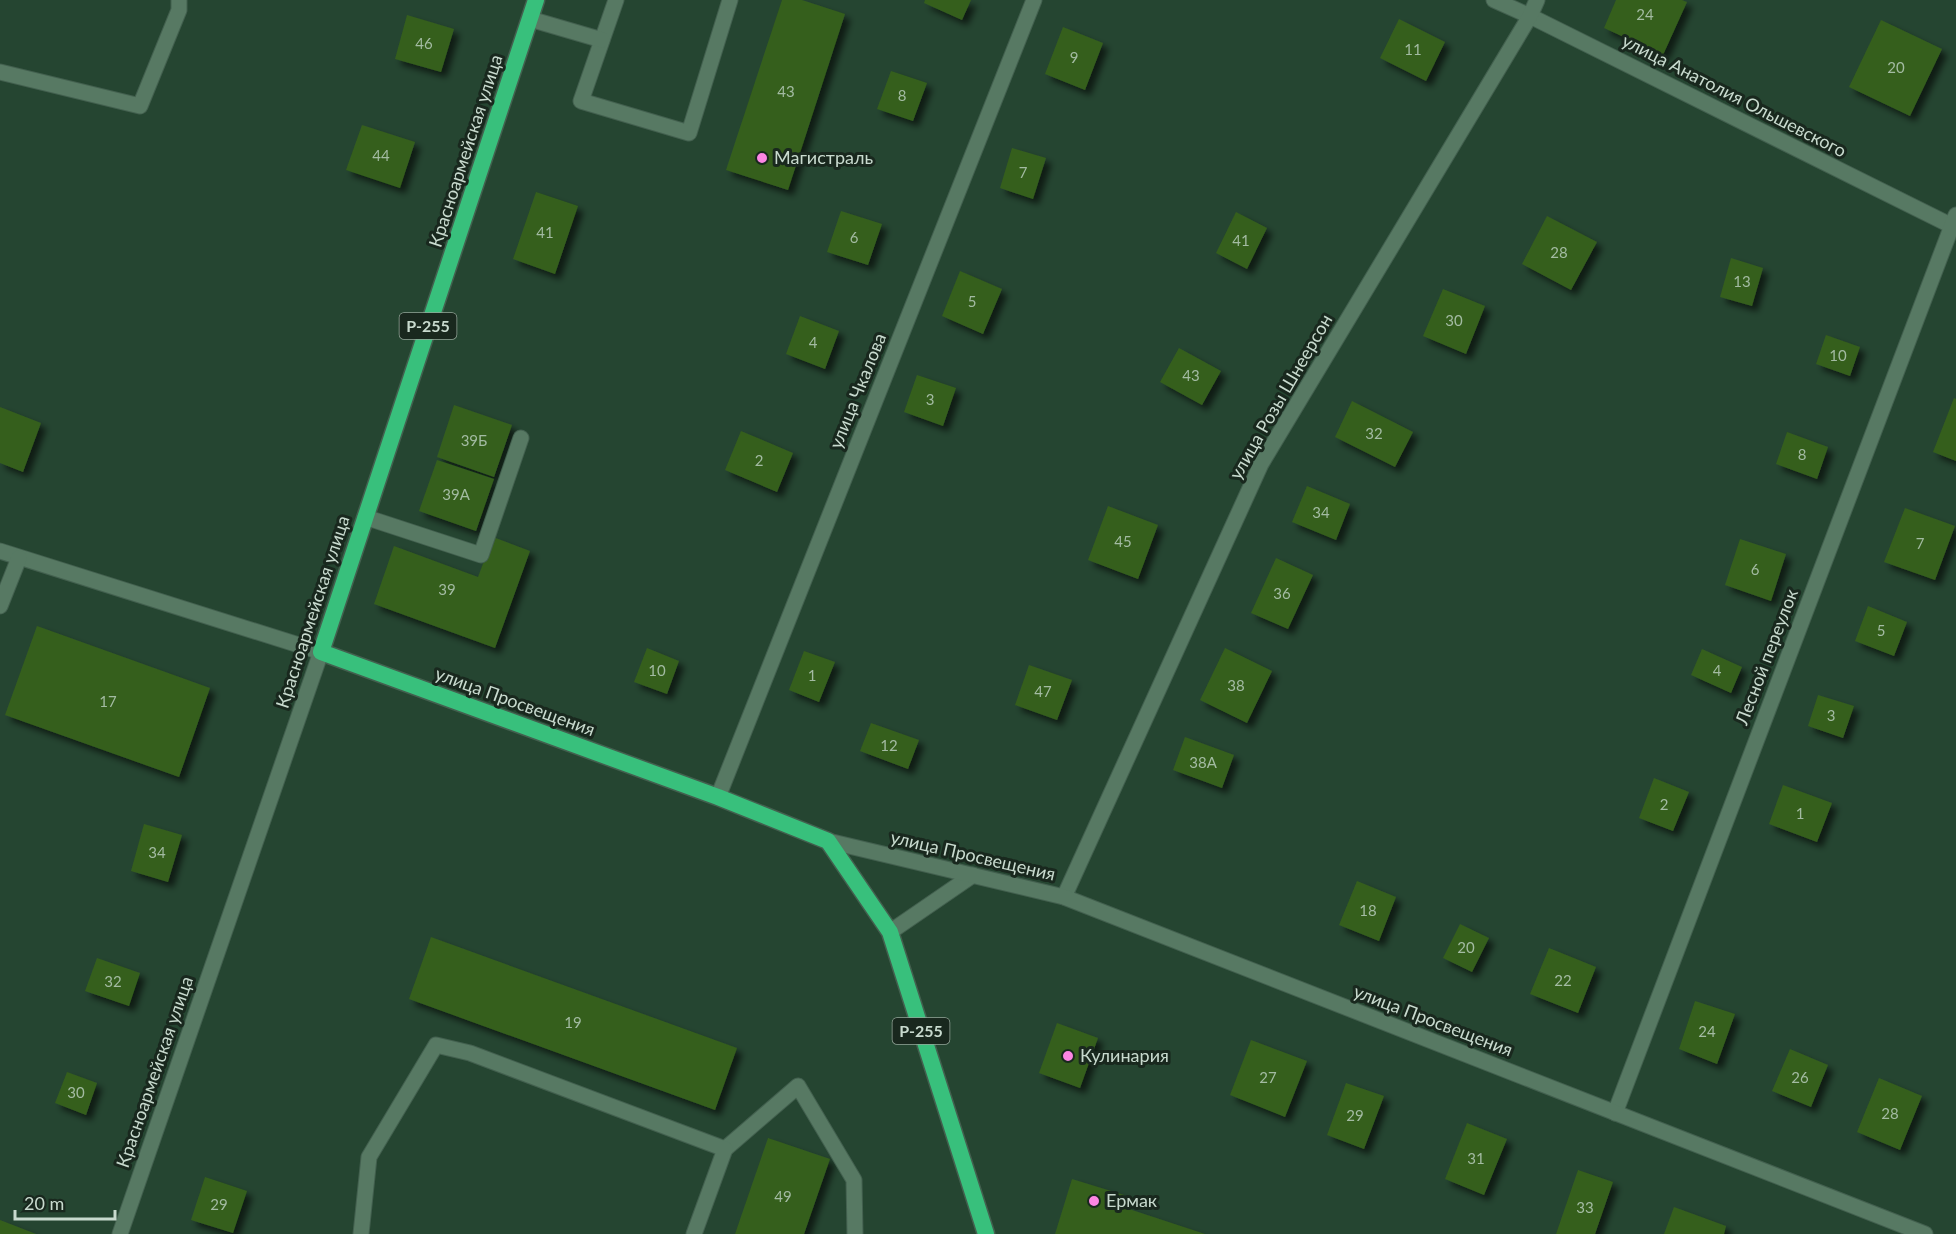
<svg xmlns="http://www.w3.org/2000/svg" width="1956" height="1234" viewBox="0 0 1956 1234" font-family="Lato,sans-serif">
  <style>
    .building { fill: #355e1d; filter: url(#shadow) }
    .lines { fill: none; stroke-linecap: round; stroke-linejoin: round }
    .service-casing { stroke: #43604f; stroke-width: 17 }
    .minor-casing { stroke: #43604f; stroke-width: 17 }
    .tertiary-casing { stroke: #43604f; stroke-width: 17 }
    .trunk-casing { stroke: #43604f; stroke-width: 19 }
    .service { stroke: #577963; stroke-width: 15 }
    .minor { stroke: #577963; stroke-width: 15 }
    .tertiary { stroke: #577963; stroke-width: 15 }
    .trunk { stroke: #38c07c; stroke-width: 16 }
    .poi-dot { fill: #fc86e3; stroke: #19281e; stroke-width: 2 }
    .labels { text-anchor: middle; stroke-width: 6; stroke-linejoin: round; paint-order: stroke }
    .number-label { font-size: 15px; fill: #a3bba2 }
    .shield { fill: #19281e; stroke: #94a599; stroke-width: 1.5 }
    .shield-label { font-size: 16px; font-weight: bold; fill: #c8dace }
    .street-label { font-size: 18px; fill: #c8dace; stroke: #19281e }
    .poi-label { font-size: 18px; fill: #c8dace; stroke: #19281e; text-anchor: start }
  </style>
  <defs>
    <filter id="shadow"><feDropShadow dx="5.5" dy="5.5" stdDeviation="3" flood-color="#0009"/></filter>
  </defs>
  <rect width="100%" height="100%" fill="#254531"/>
  <g class="building">
    <path d="M782 0H802L845 14 788 190 726 170Z"/>
    <path d="M925 0H971L962 20 924 3Z"/>
    <path d="M1616 0H1682L1687 2 1663 55 1604 28Z"/>
    <path d="M407 15 454 29 441 72 395 59Z"/>
    <path d="M1399 19 1445 42 1426 81 1380 58Z"/>
    <path d="M1881 20 1942 49 1910 116 1849 87Z"/>
    <path d="M1063 27 1103 43 1085 90 1045 74Z"/>
    <path d="M891 71 927 83 913 121 877 109Z"/>
    <path d="M362 125 415 142 400 188 346 170Z"/>
    <path d="M1012 148 1046 158 1033 199 1000 188Z"/>
    <path d="M536 192 578 206 555 274 513 259Z"/>
    <path d="M841 211 882 224 868 265 827 252Z"/>
    <path d="M1236 212 1267 228 1247 269 1216 253Z"/>
    <path d="M1547 216 1597 242 1571 290 1522 264Z"/>
    <path d="M1731 258 1763 268 1752 306 1720 297Z"/>
    <path d="M960 271 1002 289 983 334 942 316Z"/>
    <path d="M1443 289 1485 306 1466 354 1423 336Z"/>
    <path d="M800 316 839 331 825 369 786 354Z"/>
    <path d="M1826 335 1860 347 1850 376 1816 364Z"/>
    <path d="M1179 348 1221 371 1202 405 1160 382Z"/>
    <path d="M917 375 956 388 943 426 904 412Z"/>
    <path d="M1954 398 1956 399V461L1933 452Z"/>
    <path d="M1352 401 1413 432 1395 467 1335 437Z"/>
    <path d="M454 405 512 425 494 477 437 457Z"/>
    <path d="M0 407 41 423 23 472 0 463Z"/>
    <path d="M741 431 793 453 777 492 725 470Z"/>
    <path d="M1787 432 1828 447 1817 479 1776 464Z"/>
    <path d="M437 460 494 479 476 531 419 511Z"/>
    <path d="M1307 486 1350 504 1336 540 1292 522Z"/>
    <path d="M1108 506 1158 525 1138 579 1088 560Z"/>
    <path d="M1905 508 1955 526 1935 580 1884 562Z"/>
    <path d="M493 537 530 551 495 648 374 604 394 546 478 577Z"/>
    <path d="M1740 539 1786 554 1771 601 1725 585Z"/>
    <path d="M1276 558 1313 575 1288 629 1251 613Z"/>
    <path d="M1868 606 1907 622 1894 656 1855 641Z"/>
    <path d="M37 626 210 688 179 777 5 715Z"/>
    <path d="M647 648 679 661 667 694 634 682Z"/>
    <path d="M1225 648 1272 671 1247 723 1200 700Z"/>
    <path d="M1702 649 1742 667 1731 693 1691 675Z"/>
    <path d="M804 651 835 662 819 702 789 690Z"/>
    <path d="M1029 665 1072 680 1057 720 1015 705Z"/>
    <path d="M1818 695 1854 706 1843 738 1808 726Z"/>
    <path d="M871 723 919 740 908 769 860 751Z"/>
    <path d="M1185 737 1234 755 1222 788 1173 770Z"/>
    <path d="M1654 778 1689 792 1673 831 1639 818Z"/>
    <path d="M1783 785 1832 803 1817 842 1769 824Z"/>
    <path d="M144 824 182 835 168 882 131 871Z"/>
    <path d="M1357 881 1396 897 1379 941 1339 925Z"/>
    <path d="M1460 924 1489 938 1472 972 1443 958Z"/>
    <path d="M431 937 737 1048 715 1110 409 999Z"/>
    <path d="M1549 948 1596 967 1578 1013 1530 994Z"/>
    <path d="M97 958 140 973 129 1006 85 991Z"/>
    <path d="M1695 1001 1735 1014 1717 1064 1679 1049Z"/>
    <path d="M1057 1023 1098 1038 1080 1088 1039 1073Z"/>
    <path d="M1251 1040 1307 1061 1285 1117 1230 1095Z"/>
    <path d="M1790 1049 1828 1065 1811 1107 1772 1091Z"/>
    <path d="M67 1072 97 1083 86 1115 55 1103Z"/>
    <path d="M1879 1078 1922 1096 1900 1150 1857 1132Z"/>
    <path d="M1346 1083 1384 1096 1364 1149 1327 1135Z"/>
    <path d="M1467 1123 1507 1139 1484 1195 1445 1179Z"/>
    <path d="M768 1138 830 1159 804 1234H735Z"/>
    <path d="M1578 1170 1613 1182 1595 1234H1556Z"/>
    <path d="M205 1177 247 1191 233 1233 191 1220Z"/>
    <path d="M1072 1179 1124 1195 1120 1206 1205 1234H1055Z"/>
    <path d="M1674 1207 1726 1226 1724 1234H1664Z"/>
    <path d="M0 1220 36 1234H0Z"/>
  </g>
  <g class="lines">
    <defs>
      <g id="service">
        <path d="M616 0 581 101 689 133 730 0"/>
        <path d="M530 19 602 40"/>
        <path d="M0 72 140 106 179 10V0"/>
        <path d="M365 517 481 555 521 438"/>
        <path d="M890 932 973 875"/>
        <path d="M725 1149 798 1086 854 1180 855 1234"/>
        <path d="M361 1234 369 1157 436 1045 470 1053 725 1149 694 1234"/>
      </g>
      <g id="minor">
        <path d="M1494 0 1530 16 1956 228"/>
        <path d="M0 551 321 652 120 1234"/>
        <path d="M0 606 19 558"/>
        <path d="M718 797 1034 0"/>
        <path d="M1064 897 1261 464 1530 16 1537 0"/>
        <path d="M1615 1113 1956 215"/>
      </g>
      <path id="tertiary" d="M828 841 1064 897 1925 1234"/>
      <path id="trunk" d="M536 0 321 652 718 797 828 841 890 932 986 1234"/>
    </defs>
    <use href="#service" class="service-casing"/>
    <use href="#minor" class="minor-casing"/>
    <use href="#tertiary" class="tertiary-casing"/>
    <use href="#trunk" class="trunk-casing"/>
    <use href="#service" class="service"/>
    <use href="#minor" class="minor"/>
    <use href="#tertiary" class="tertiary"/>
    <use href="#trunk" class="trunk"/>
  </g>
  <g class="poi-dot">
    <circle cx="762" cy="158" r="6"/>
    <circle cx="1068" cy="1056" r="6"/>
    <circle cx="1094" cy="1201" r="6"/>
  </g>
  <g class="labels">
    <g class="number-label">
      <text x="1645" y="20">24</text>
      <text x="424" y="49">46</text>
      <text x="1413" y="55">11</text>
      <text x="1074" y="63">9</text>
      <text x="1896" y="73">20</text>
      <text x="786" y="97">43</text>
      <text x="902" y="101">8</text>
      <text x="381" y="161">44</text>
      <text x="1023" y="178">7</text>
      <text x="545" y="238">41</text>
      <text x="854" y="243">6</text>
      <text x="1241" y="246">41</text>
      <text x="1559" y="258">28</text>
      <text x="1742" y="287">13</text>
      <text x="972" y="307">5</text>
      <text x="1454" y="326">30</text>
      <text x="813" y="348">4</text>
      <text x="1838" y="361">10</text>
      <text x="1191" y="381">43</text>
      <text x="930" y="405">3</text>
      <text x="1374" y="439">32</text>
      <text x="474" y="446">39Б</text>
      <text x="1802" y="460">8</text>
      <text x="759" y="466">2</text>
      <text x="456" y="500">39А</text>
      <text x="1321" y="518">34</text>
      <text x="1123" y="547">45</text>
      <text x="1920" y="549">7</text>
      <text x="1755" y="575">6</text>
      <text x="447" y="595">39</text>
      <text x="1282" y="599">36</text>
      <text x="1881" y="636">5</text>
      <text x="657" y="676">10</text>
      <text x="1717" y="676">4</text>
      <text x="812" y="681">1</text>
      <text x="1236" y="691">38</text>
      <text x="1043" y="697">47</text>
      <text x="108" y="707">17</text>
      <text x="1831" y="721">3</text>
      <text x="889" y="751">12</text>
      <text x="1203" y="768">38А</text>
      <text x="1664" y="810">2</text>
      <text x="1800" y="819">1</text>
      <text x="157" y="858">34</text>
      <text x="1368" y="916">18</text>
      <text x="1466" y="953">20</text>
      <text x="1563" y="986">22</text>
      <text x="113" y="987">32</text>
      <text x="573" y="1028">19</text>
      <text x="1707" y="1037">24</text>
      <text x="1268" y="1083">27</text>
      <text x="1800" y="1083">26</text>
      <text x="76" y="1098">30</text>
      <text x="1890" y="1119">28</text>
      <text x="1355" y="1121">29</text>
      <text x="1476" y="1164">31</text>
      <text x="783" y="1202">49</text>
      <text x="219" y="1210">29</text>
      <text x="1585" y="1213">33</text>
    </g>
    <g class="shield">
      <rect x="399.5" y="313" width="57" height="26" rx="4.5"/>
      <rect x="892.5" y="1018" width="57" height="26" rx="4.5"/>
    </g>
    <g class="shield-label">
      <text x="428" y="332">Р-255</text>
      <text x="921" y="1037">Р-255</text>
    </g>
    <g class="street-label">
      <text transform="translate(1734 96) rotate(27)" y="6">улица Анатолия Ольшевского</text>
      <text transform="translate(466 151) rotate(-72)" y="6">Красноармейская улица</text>
      <text transform="translate(858 391) rotate(-68)" y="6">улица Чкалова</text>
      <text transform="translate(1281 397) rotate(-60)" y="6">улица Розы Шнеерсон</text>
      <text transform="translate(313 612) rotate(-72)" y="6">Красноармейская улица</text>
      <text transform="translate(1767 657) rotate(-69)" y="6">Лесной переулок</text>
      <text transform="translate(515 702) rotate(20)" y="6">улица Просвещения</text>
      <text transform="translate(973 856) rotate(13)" y="6">улица Просвещения</text>
      <text transform="translate(1433 1021) rotate(21)" y="6">улица Просвещения</text>
      <text transform="translate(155 1072) rotate(-71)" y="6">Красноармейская улица</text>
    </g>
    <g class="poi-label">
      <text x="774" y="164">Магистраль</text>
      <text x="1080" y="1062">Кулинария</text>
      <text x="1106" y="1207">Ермак</text>
    </g>
  </g>
  <path d="M15 1210v9h100v-9" fill="none" stroke="#c8dace" stroke-width="3"/>
  <text x="24" y="1210" font-size="18" fill="#c8dace" stroke="#19281e" stroke-width="4.5" paint-order="stroke">20 m</text>
</svg>
